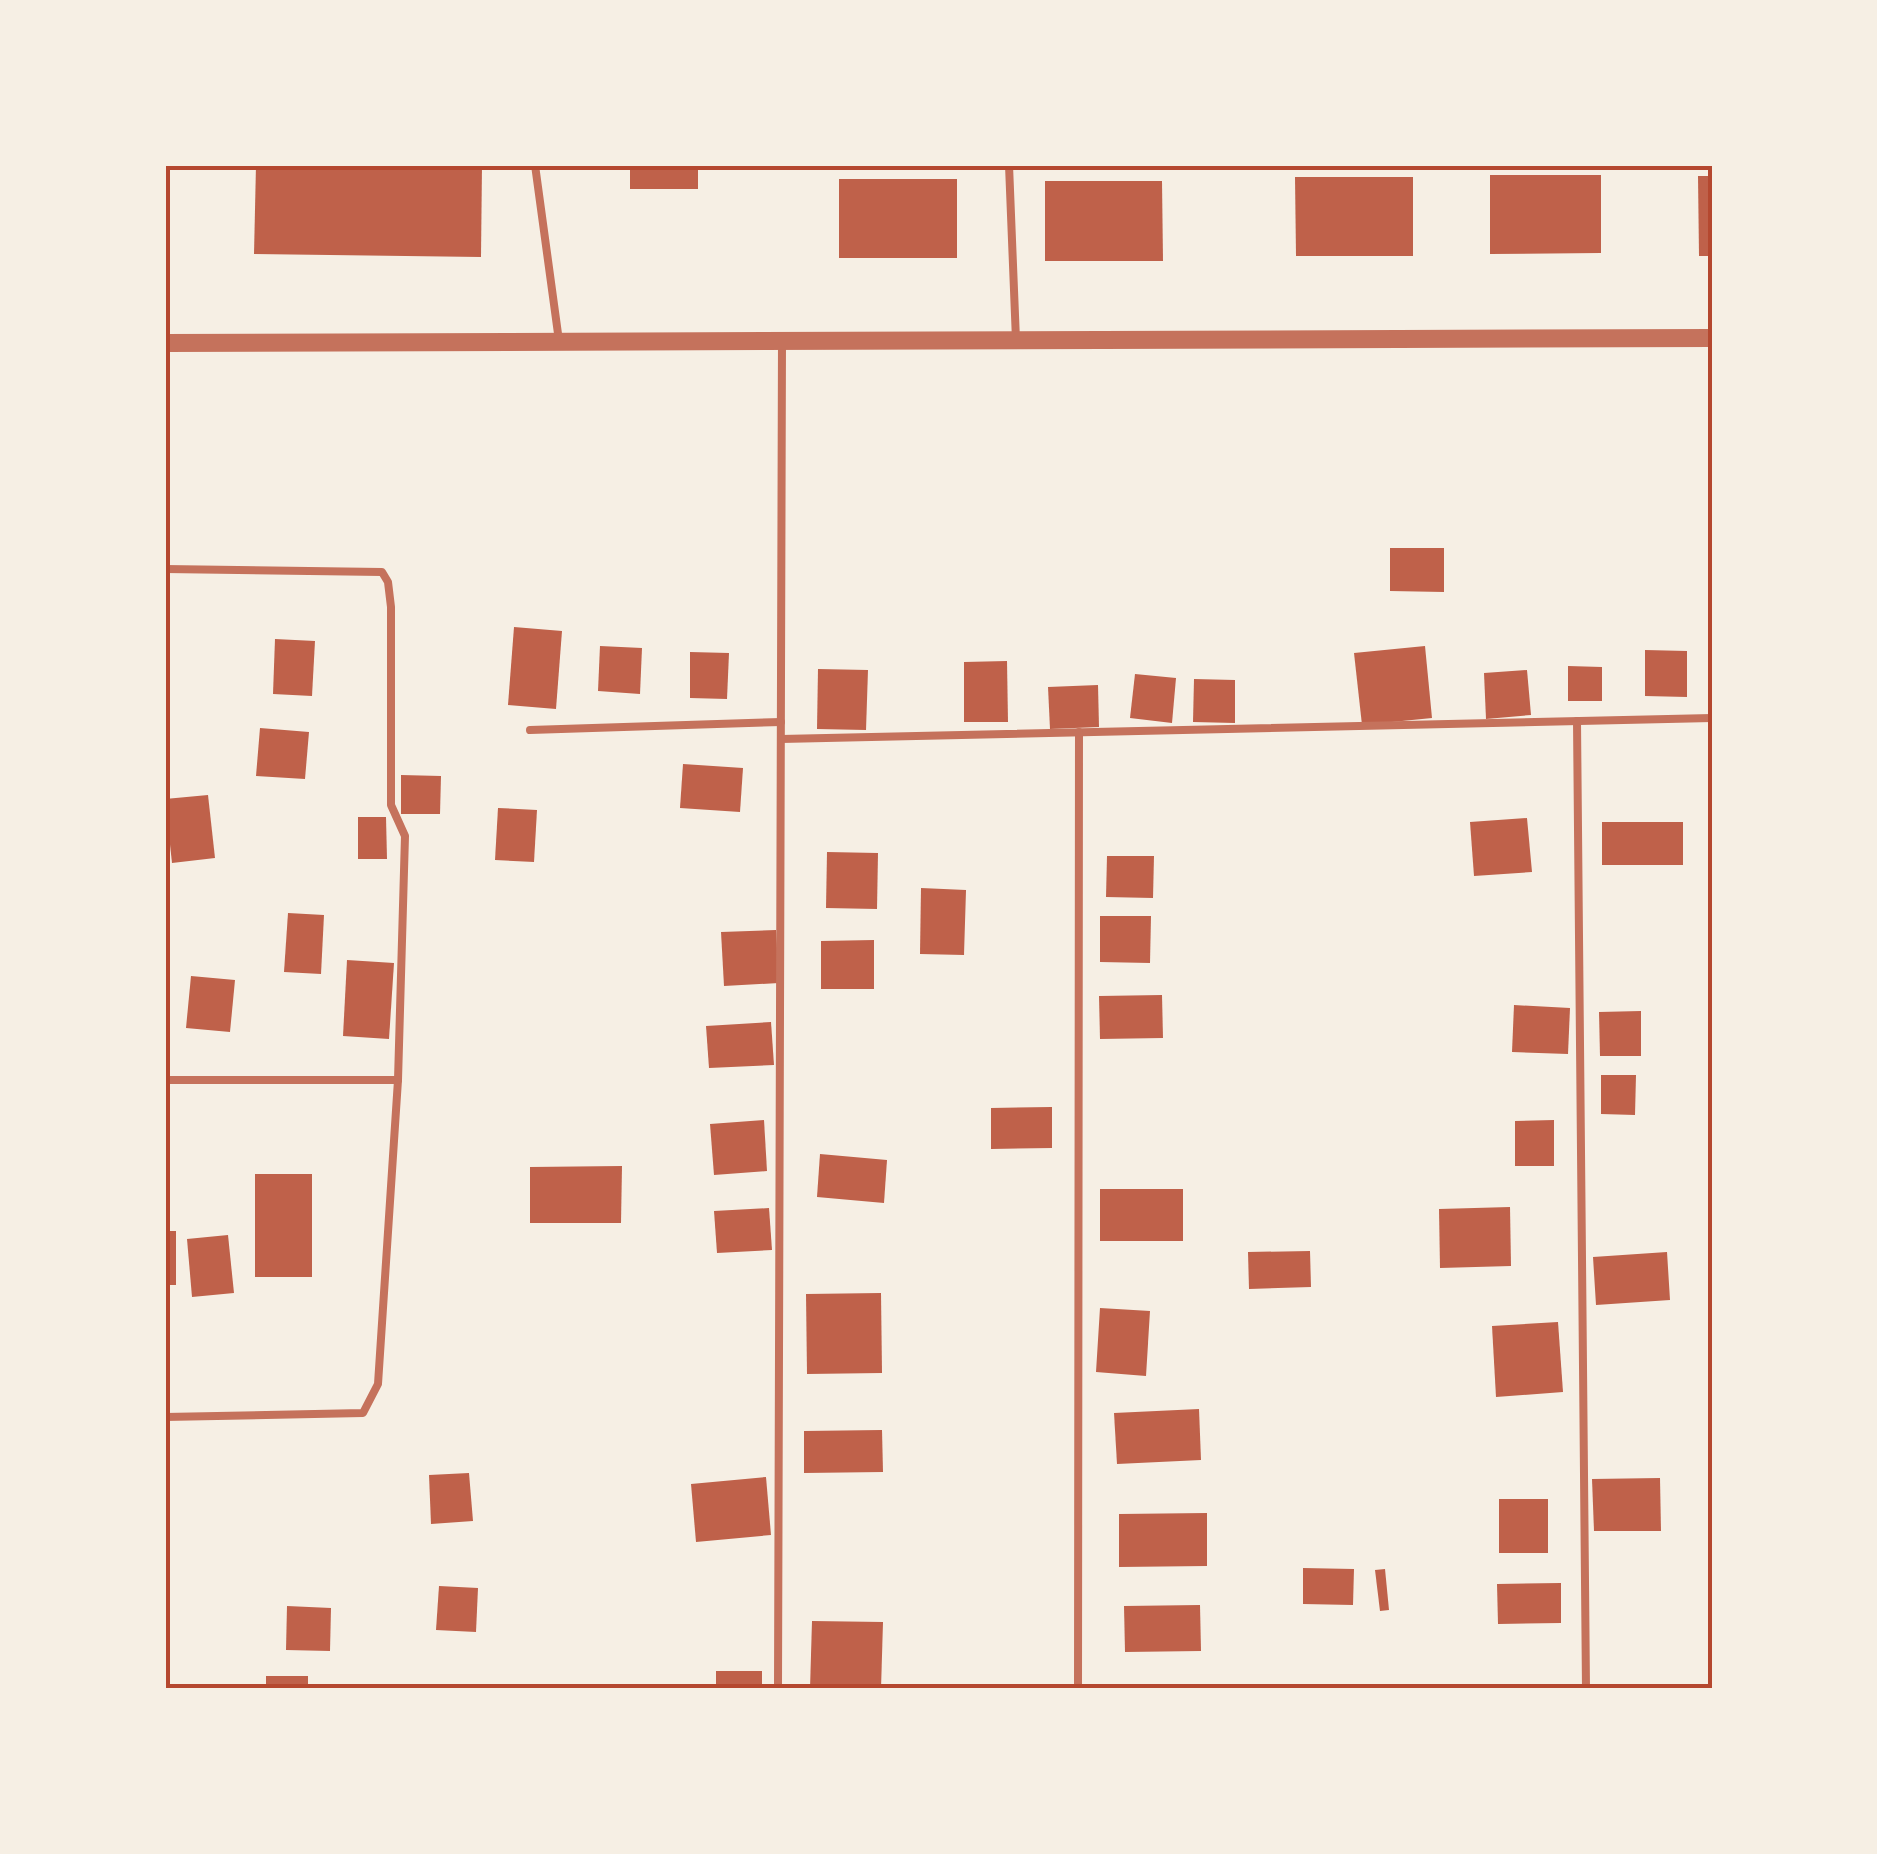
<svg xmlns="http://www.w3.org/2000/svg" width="1877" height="1854" viewBox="0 0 1877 1854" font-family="'Open Sans',sans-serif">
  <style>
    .building { fill: #bf614a }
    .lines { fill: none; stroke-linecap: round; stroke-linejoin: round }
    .service { stroke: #c5725c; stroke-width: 8 }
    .tertiary { stroke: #c5725c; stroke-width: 18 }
    .neatline { fill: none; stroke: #b5482f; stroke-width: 4 }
  </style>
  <rect width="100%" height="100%" fill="#f6efe4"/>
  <g class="building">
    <path d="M256 165H482L481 257 254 254Z"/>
    <rect x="630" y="165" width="68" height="24"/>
    <path d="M1490 175H1601V253L1490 254Z"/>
    <path d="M1698 176H1712V256H1699Z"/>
    <path d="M1295 177H1413V256H1296Z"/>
    <rect x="839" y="179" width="118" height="79"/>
    <path d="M1045 181H1162L1163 261H1045Z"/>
    <path d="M1390 548H1444V592L1390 591Z"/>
    <path d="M514 627 562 631 556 709 508 705Z"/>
    <path d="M275 639 315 641 312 696 273 694Z"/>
    <path d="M600 646 642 648 640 694 598 691Z"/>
    <path d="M1425 646 1432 718 1362 725 1354 653Z"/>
    <path d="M1645 650 1687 651V697L1645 696Z"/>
    <path d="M690 652 729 653 727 699 690 698Z"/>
    <path d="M1007 661 1008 722H964V662Z"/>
    <path d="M1568 666 1602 667V701H1568Z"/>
    <path d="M818 669 868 670 866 730 817 729Z"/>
    <path d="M1527 670 1531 715 1486 719 1484 673Z"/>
    <path d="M1135 674 1176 678 1172 723 1130 718Z"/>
    <path d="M1194 679 1235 680V723L1193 722Z"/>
    <path d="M1098 685 1099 727 1050 729 1048 687Z"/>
    <path d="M260 728 309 732 305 779 256 776Z"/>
    <path d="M683 764 743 768 740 812 680 808Z"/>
    <path d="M401 775 441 776 440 814H401Z"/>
    <path d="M208 795 215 858 172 863 165 799Z"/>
    <path d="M498 808 537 810 534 862 495 860Z"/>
    <path d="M358 817H386L387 859H358Z"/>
    <path d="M1527 818 1532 872 1474 876 1470 822Z"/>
    <rect x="1602" y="822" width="81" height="43"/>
    <path d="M827 852 878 853 877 909 826 908Z"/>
    <path d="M1107 856H1154L1153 898 1106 897Z"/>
    <path d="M921 888 966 890 964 955 920 954Z"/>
    <path d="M288 913 324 915 321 974 284 972Z"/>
    <path d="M1100 916H1151L1150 963 1100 962Z"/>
    <path d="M776 930 779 983 724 986 721 932Z"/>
    <path d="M874 940V989H821V941Z"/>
    <path d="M347 960 394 963 389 1039 343 1036Z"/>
    <path d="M191 976 235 980 230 1032 186 1028Z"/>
    <path d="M1162 995 1163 1038 1100 1039 1099 996Z"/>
    <path d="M1514 1005 1570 1008 1568 1054 1512 1052Z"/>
    <path d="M1641 1011V1056H1600L1599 1012Z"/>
    <path d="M771 1022 774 1065 709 1068 706 1026Z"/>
    <path d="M1601 1075H1636L1635 1115 1601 1114Z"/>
    <path d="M1052 1107V1148L991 1149V1108Z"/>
    <path d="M764 1120 767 1171 714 1175 710 1124Z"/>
    <path d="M1554 1120V1166H1515V1121Z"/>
    <path d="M820 1154 887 1160 884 1203 817 1197Z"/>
    <path d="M622 1166 621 1223H530V1167Z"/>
    <rect x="255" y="1174" width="57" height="103"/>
    <rect x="1100" y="1189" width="83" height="52"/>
    <path d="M1510 1207 1511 1266 1440 1268 1439 1209Z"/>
    <path d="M769 1208 772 1250 717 1253 714 1211Z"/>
    <rect x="165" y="1231" width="11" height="54"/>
    <path d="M228 1235 234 1293 192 1297 187 1239Z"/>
    <path d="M1310 1251 1311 1287 1249 1289 1248 1252Z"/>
    <path d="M1667 1252 1670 1300 1596 1305 1593 1257Z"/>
    <path d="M881 1293 882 1373 807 1374 806 1294Z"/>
    <path d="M1100 1308 1150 1311 1146 1376 1096 1372Z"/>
    <path d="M1558 1322 1563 1392 1496 1397 1492 1326Z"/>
    <path d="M1199 1409 1201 1460 1117 1464 1114 1413Z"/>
    <path d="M882 1430 883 1472 804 1473V1431Z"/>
    <path d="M469 1473 473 1521 431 1524 429 1475Z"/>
    <path d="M766 1477 771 1535 696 1542 691 1484Z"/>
    <path d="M1660 1478 1661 1531H1594L1592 1479Z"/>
    <rect x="1499" y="1499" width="49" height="54"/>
    <path d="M1207 1513V1566L1119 1567V1514Z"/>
    <path d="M1303 1568 1354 1569 1353 1605 1303 1604Z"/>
    <path d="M1385 1569 1389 1610 1380 1611 1375 1570Z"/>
    <path d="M1561 1583V1623L1498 1624 1497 1584Z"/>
    <path d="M439 1586 478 1588 476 1632 436 1630Z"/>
    <path d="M1200 1605 1201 1651 1125 1652 1124 1606Z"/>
    <path d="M287 1606 331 1608 330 1651 286 1650Z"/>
    <path d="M812 1621 883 1622 881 1689H810Z"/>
    <rect x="716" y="1671" width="46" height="18"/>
    <rect x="266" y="1676" width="42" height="13"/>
  </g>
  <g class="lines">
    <g class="service">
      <path d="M535 165 559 341"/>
      <path d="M1009 165 1016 340"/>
      <path d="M165 569 382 572 388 582 391 607V805L405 836 398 1080 378 1384 363 1413 165 1417"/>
      <path d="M1577 721 1586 1689"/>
      <path d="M530 730 781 722"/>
      <path d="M781 739 1712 718"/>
      <path d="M165 1080H398"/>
      <path d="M778 1689 782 340"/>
      <path d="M1078 1689 1079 732"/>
    </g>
    <path class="tertiary" d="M165 343 1712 338"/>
  </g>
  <rect width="1877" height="1854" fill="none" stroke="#f6efe4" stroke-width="335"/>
  <rect x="168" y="168" width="1542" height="1518" class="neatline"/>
</svg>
